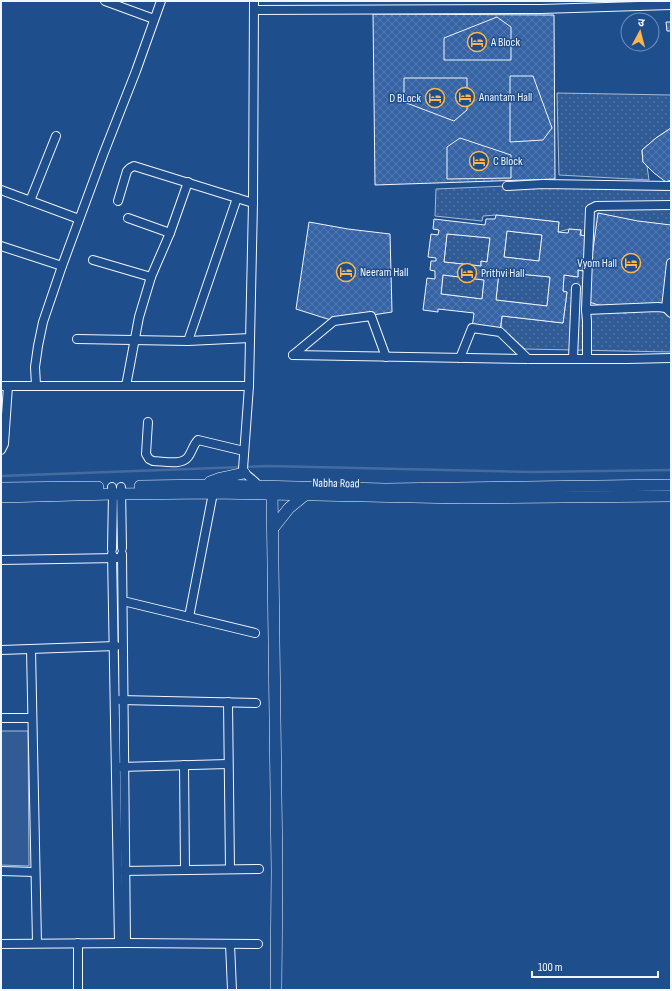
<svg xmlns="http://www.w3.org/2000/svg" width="672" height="991" viewBox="0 0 672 991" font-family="'Sofia Sans Condensed','Noto Sans Devanagari',sans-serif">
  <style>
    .grass { fill: url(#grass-dots); stroke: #a8bbd7 }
    .built { fill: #305b95; stroke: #a8bbd7 }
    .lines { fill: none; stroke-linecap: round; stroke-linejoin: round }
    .stream { stroke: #446ba0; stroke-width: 2.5 }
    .building { fill: url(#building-cross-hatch); stroke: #f2f6ff; fill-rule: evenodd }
    .street-casing { stroke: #f2f6ff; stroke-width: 10 }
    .secondary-casing { stroke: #f2f6ff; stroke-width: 12 }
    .street { stroke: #1f4e8c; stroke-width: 8 }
    .secondary { stroke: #1f4e8c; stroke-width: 11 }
    .labels { text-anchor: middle; stroke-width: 3; stroke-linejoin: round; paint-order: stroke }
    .poi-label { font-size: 12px; fill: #f2f6ff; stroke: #1f4e8c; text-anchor: start }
    .street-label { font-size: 12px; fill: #f2f6ff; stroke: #1f4e8c }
  </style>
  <defs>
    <pattern id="grass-dots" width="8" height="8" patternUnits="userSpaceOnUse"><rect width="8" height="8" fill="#305b95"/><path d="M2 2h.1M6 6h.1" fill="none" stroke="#4e73a5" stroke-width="1.8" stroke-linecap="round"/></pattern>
    <pattern id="building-cross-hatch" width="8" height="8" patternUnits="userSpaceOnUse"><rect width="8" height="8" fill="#3563a3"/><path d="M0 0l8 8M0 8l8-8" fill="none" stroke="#537ab1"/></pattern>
  </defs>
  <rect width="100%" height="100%" fill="#1f4e8c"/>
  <g class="grass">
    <path d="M557 93 671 95V128L656 138 642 150 643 162 647 166 649 180 559 175Z"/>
    <path d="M507 186 671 190V352L525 349 501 328 502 316 563 323 567 292 563 291 564 275 578 277V270L583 271 581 230 569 229 558 232 559 222 496 215 483 216 482 221 435 216 436 189Z"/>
    <path d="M507 231 542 235 539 261 504 257Z"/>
    <path d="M447 234 490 238 487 262 481 261V266L444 262Z"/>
    <path d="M499 272 550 277 547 306 496 300Z"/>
    <path d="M443 275 484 280 482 299 441 294Z"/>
  </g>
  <path class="built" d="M1 731H28L29 866 1 865Z"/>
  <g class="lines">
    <path class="stream" d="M1 476 269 466 533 472 671 470"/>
  </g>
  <g class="building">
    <path d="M373 14 554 15 555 179 375 185Z"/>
    <path d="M497 17 511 27V60H444V38Z"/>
    <path d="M666 22H671V49V31H667Z"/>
    <path d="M510 76H533L552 128 543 140 510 142Z"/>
    <path d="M404 78H467V110L454 121 404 102Z"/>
    <path d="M671 128V180L666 182 654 173 643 162 642 150 656 138Z"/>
    <path d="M460 138 511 155V178L447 179V147Z"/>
    <path d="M598 213 638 221 671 225V306L624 313 586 301Z"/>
    <path d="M496 215 559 222 558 232 568 233 569 229 581 230 580 235 587 236 583 271 578 270V277L564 275 563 291 567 292 563 323 502 316 500 332 472 328 474 313 438 309V312L423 310 427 278 435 279V271L430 270 431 261H436V258L428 257 431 234 438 235 439 230 433 229 434 219 485 225 486 219H495ZM507 231 542 235 539 261 504 257ZM447 234 490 238 487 262 481 261V266L444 262ZM499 272 550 277 547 306 496 300ZM443 275 484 280 482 299 441 294Z"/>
    <path d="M309 222 348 229 390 234 392 312 334 321 296 309Z"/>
  </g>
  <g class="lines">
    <defs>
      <g id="street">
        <path d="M105 1 154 19"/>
        <path d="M254 1 253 203 249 386 243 469C245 476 251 477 256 483L257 490"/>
        <path d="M254 10 541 9 671 5"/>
        <path d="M507 186 543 184 671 186"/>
        <path d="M1 190 79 219"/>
        <path d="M30 201 56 136"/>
        <path d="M118 201 127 171 130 168 134 166 253 203"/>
        <path d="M128 218 170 233"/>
        <path d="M1 246 62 266"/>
        <path d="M93 260 151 277"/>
        <path d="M671 263 666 308 671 313"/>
        <path d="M586 310 658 307 666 308"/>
        <path d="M77 339 188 341 250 338"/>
        <path d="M188 341 237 198"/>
        <path d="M293 355 528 359H627L671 358"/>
        <path d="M293 355 334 321 371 316 386 357"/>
        <path d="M460 358 472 328 500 332 528 359"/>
        <path d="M573 358 576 288"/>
        <path d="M587 358V321L586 310 590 209 596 206 671 205"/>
        <path d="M36 385 35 367 38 346 43 322 62 266 103 155 136 71 161 1"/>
        <path d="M1 386H249"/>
        <path d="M126 386 139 317 151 277 170 233 188 182"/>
        <path d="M148 422 146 454 149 459 153 461C163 461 181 466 188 457 192 452 193 445 198 440L244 451"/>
        <path d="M1 450 4 444 8 386"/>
        <path d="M121 487 122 548"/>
        <path d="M112 549 113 494 112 487"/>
        <path d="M112 554 119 943"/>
        <path d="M122 554 126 943"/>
        <path d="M1 560 117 558"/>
        <path d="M123 601 255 633"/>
        <path d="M189 617 213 493"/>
        <path d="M31 649 37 943"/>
        <path d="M1 650 116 646"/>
        <path d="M120 700 256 703"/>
        <path d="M228 702 230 869"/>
        <path d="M1 718H31"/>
        <path d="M184 765 185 869"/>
        <path d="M120 767 228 764"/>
        <path d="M1 871 35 872"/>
        <path d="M122 871 259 869"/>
        <path d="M78 943V990"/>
        <path d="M1 944 126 943 258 944"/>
        <path d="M230 944 232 990"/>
      </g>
      <g id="secondary">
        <path d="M210 482 221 478 244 473"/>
        <path d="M140 486 216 485 386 489 671 485"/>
        <path d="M1 488 98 487"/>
        <path d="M272 488 277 870 276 990"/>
        <path d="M1 497 113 494 213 493 462 498 671 496"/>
        <path d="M274 527 289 508 305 495"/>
      </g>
    </defs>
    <use href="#street" class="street-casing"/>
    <use href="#secondary" class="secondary-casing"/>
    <use href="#street" class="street"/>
    <use href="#secondary" class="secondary"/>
  </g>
  <defs>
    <symbol id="hotel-ring" viewBox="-11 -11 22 22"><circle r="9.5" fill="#1f4e8c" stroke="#ffb74d" stroke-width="1.5"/><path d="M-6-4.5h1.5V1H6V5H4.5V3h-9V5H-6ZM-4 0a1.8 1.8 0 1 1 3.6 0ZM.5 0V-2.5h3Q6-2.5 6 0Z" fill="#ffb74d"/></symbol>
  </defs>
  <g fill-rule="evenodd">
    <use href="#hotel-ring" x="466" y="31" width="22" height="22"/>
    <use href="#hotel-ring" x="454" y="86" width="22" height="22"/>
    <use href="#hotel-ring" x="424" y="87" width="22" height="22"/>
    <use href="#hotel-ring" x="468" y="150" width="22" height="22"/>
    <use href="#hotel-ring" x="620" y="252" width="22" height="22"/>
    <use href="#hotel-ring" x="335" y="261" width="22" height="22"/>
    <use href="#hotel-ring" x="456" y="262" width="22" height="22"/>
  </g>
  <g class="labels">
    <g class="poi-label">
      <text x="491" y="46">A Block</text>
      <text x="479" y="101">Anantam Hall</text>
      <text x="421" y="102" text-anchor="end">D BLock</text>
      <text x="493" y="165">C Block</text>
      <text x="617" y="267" text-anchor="end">Vyom Hall</text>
      <text x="360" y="276">Neeram Hall</text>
      <text x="481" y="277">Prithvi Hall</text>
    </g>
    <g class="street-label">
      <text transform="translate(336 483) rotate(1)" y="4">Nabha Road</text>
    </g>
  </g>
  <rect width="672" height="991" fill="none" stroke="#f2f6ff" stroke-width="4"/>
  <g transform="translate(640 32) rotate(7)"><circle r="19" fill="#1f4e8c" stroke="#7391ba"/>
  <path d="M0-3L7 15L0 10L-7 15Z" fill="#ffb74d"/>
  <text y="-6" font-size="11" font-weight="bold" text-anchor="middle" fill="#f2f6ff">उ</text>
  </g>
  <path d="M532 971v6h126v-6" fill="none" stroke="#f2f6ff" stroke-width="2"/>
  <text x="538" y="971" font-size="12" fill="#f2f6ff" stroke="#1f4e8c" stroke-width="3" paint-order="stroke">100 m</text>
</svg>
